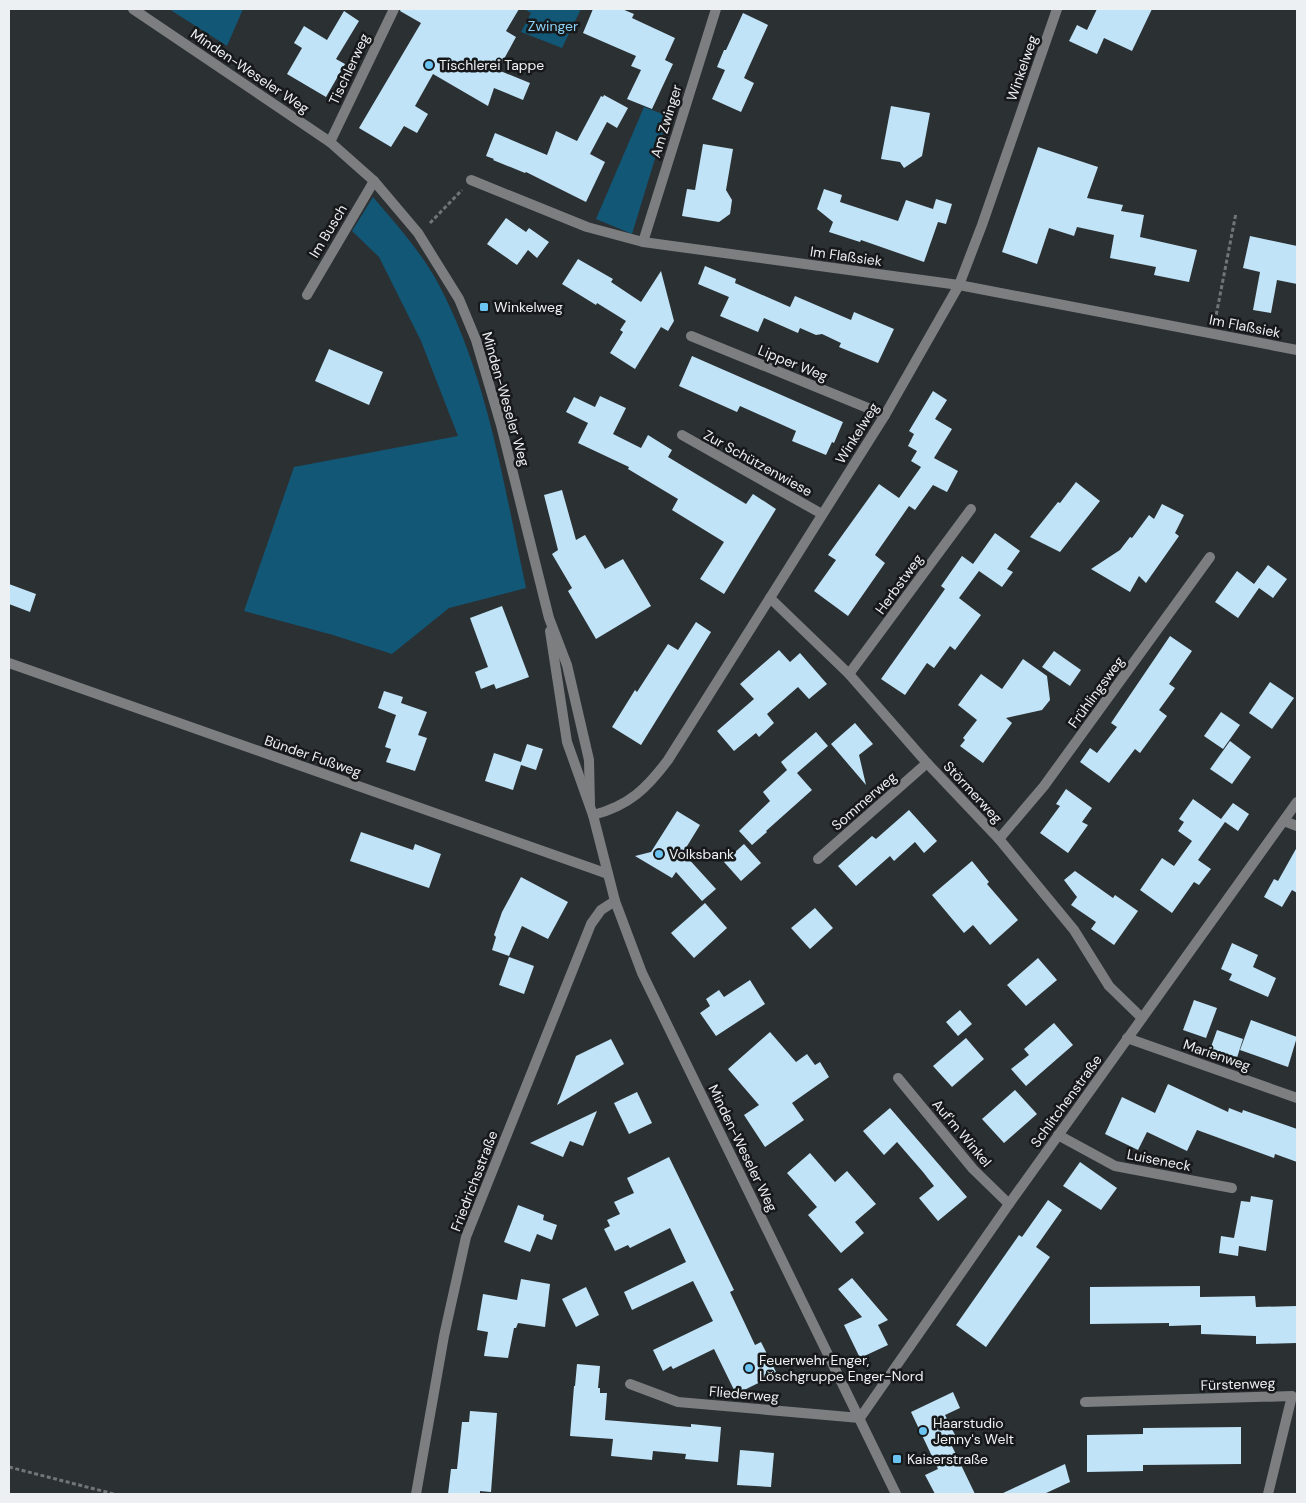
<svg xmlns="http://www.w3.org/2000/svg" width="1306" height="1503" viewBox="0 0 1306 1503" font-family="'DM Sans',sans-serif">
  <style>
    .green { fill: #125776 }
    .building { fill: #c0e3f7 }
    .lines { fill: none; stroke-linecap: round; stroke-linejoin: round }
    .path { stroke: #717578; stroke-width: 3; stroke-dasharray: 4 2.5; stroke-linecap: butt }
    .minor { stroke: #7c7e80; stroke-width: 10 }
    .tertiary { stroke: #7c7e80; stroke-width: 10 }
    .poi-dot { fill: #6ac3f1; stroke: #161819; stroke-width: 2 }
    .labels { text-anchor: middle; stroke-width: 5; stroke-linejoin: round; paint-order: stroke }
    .park-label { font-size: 14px; fill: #8bd1f6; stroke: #161819 }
    .poi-label { font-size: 14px; fill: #edf0f2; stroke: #161819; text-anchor: start }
    .street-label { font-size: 14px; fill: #edf0f2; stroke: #161819 }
  </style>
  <rect width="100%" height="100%" fill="#2b3033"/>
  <g class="green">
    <path d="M169 9H243L227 46Z"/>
    <path d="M524 9H581L562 48 521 32 531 13Z"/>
    <path d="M644 107 668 116 632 234 596 219Z"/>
    <path d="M373 197C397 225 422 253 439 285 488 378 504 486 526 588L449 608 392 654 333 635 244 611 294 467 458 436 421 341 379 257 352 231Z"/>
  </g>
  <g class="building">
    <path d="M401 9H519L506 31 516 37 498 70 530 83 523 100 494 88 488 106 433 74 415 106 428 114 417 133 404 126 391 147 359 128 421 23 400 11Z"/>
    <path d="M593 9H622L634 14 632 18 675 38 665 60 673 64 652 109 627 99 641 70 631 66 636 56 583 33Z"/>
    <path d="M1097 9H1152L1132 51 1104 38 1097 54 1069 41 1077 25 1087 30Z"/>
    <path d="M344 11 359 21 336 59 345 64 326 97 287 74 302 48 294 43 304 26 327 40Z"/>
    <path d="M743 13 768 25 744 78 754 83 741 112 712 99 725 70 717 67 724 50H726Z"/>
    <path d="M604 95 628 108 617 128 607 122 590 154 605 162 586 202 526 172 525 173 493 160 494 159 486 156 495 133 547 155 556 131 577 141 601 96 603 97Z"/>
    <path d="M891 106 930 113 922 156 904 168 900 162 881 159Z"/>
    <path d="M703 144 733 149 726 190 732 200 730 214 719 222 682 216 687 189 695 190Z"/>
    <path d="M1038 147 1098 167 1087 198 1123 205 1121 211 1144 215 1140 237 1197 250 1189 282 1154 275 1156 267 1110 258 1114 235 1077 227 1074 236 1049 228 1037 264 1002 252Z"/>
    <path d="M824 189 842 195 840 202 898 221 906 200 933 209 936 199 952 204 946 224 938 222 924 262 861 240 860 242 829 232 833 222 817 209Z"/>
    <path d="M506 218 526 232 529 228 549 242 537 258 528 250 517 265 487 244Z"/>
    <path d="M1250 236 1297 246V284L1277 280 1271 313 1253 310 1260 272 1243 268Z"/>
    <path d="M578 259 613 279 611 282 641 302 661 271 674 321 668 331 661 327 635 369 610 353 623 332 620 330 626 321 597 303 596 305 562 284Z"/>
    <path d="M705 266 736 279 735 283 790 307 795 296 851 320 854 312 894 329 878 363 839 347 841 343 822 334 816 335 800 328 798 333 764 318 758 332 720 316 729 297 698 284Z"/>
    <path d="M329 349 383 372 369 405 315 381Z"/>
    <path d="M692 356 843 422 834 443 832 442 826 455 792 441 796 431 740 406 737 412 679 386Z"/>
    <path d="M933 391 947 400 935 419 952 429 934 458 958 471 947 492 933 485 915 510 909 506 875 555 885 563 848 616 814 591 836 560 828 555 879 484 899 498 921 467 911 461 917 451 908 446 914 434 909 431Z"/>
    <path d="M600 396 626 408 613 434 641 448 648 435 672 450 668 457 746 504 753 494 776 509 724 594 700 579 724 542 672 510 678 499 628 469 629 467 578 443 588 423 566 412 574 397 595 407Z"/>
    <path d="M1076 482 1100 501 1060 552 1030 537 1058 502 1060 503Z"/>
    <path d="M562 490 576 540 585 535 605 569 623 559 651 606 596 639 568 591 572 588 552 554 558 550 544 495Z"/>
    <path d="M1162 504 1184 515 1175 533 1179 536 1146 583 1139 576 1130 592 1091 569 1120 550 1130 537 1132 538 1149 515 1154 519Z"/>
    <path d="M995 533 1020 551 1007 569 1013 572 1002 587 979 571 959 598 981 615 955 650 950 646 934 668 927 663 905 695 881 679 945 589 941 586 962 556 973 564Z"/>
    <path d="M1268 565 1287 579 1273 598 1259 588 1238 618 1215 602 1237 571 1254 584Z"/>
    <path d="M9 584 36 594 30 612 9 604Z"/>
    <path d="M502 606 529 677 496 689 494 684 481 689 475 672 488 667 470 618Z"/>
    <path d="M696 622 711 632 641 745 612 727 635 690 637 692 668 644 678 650Z"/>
    <path d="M1170 636 1192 651 1169 684 1175 688 1159 710 1167 716 1140 753 1135 749 1109 783 1080 762 1090 748 1097 753 1117 727 1111 723Z"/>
    <path d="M779 650 790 662 800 653 827 684 809 699 798 687 767 714 774 723 759 737 756 733 734 751 717 731 754 699 740 684Z"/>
    <path d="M1054 651 1081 670 1070 686 1042 667Z"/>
    <path d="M1023 659 1047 676 1050 700 1042 710 1006 718 1012 723 983 763 960 746 965 740 963 738 977 720 958 705 981 674 1002 689Z"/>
    <path d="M1270 682 1294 698 1272 729 1249 713Z"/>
    <path d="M384 691 403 697 401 703 427 712 418 735 427 738 415 771 386 762 391 749 385 747 396 715 378 708Z"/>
    <path d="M1221 712 1240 725 1223 749 1204 736Z"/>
    <path d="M855 723 873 744 859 755 866 785 831 744Z"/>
    <path d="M816 732 828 746 797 773 812 790 766 831 767 832 752 845 739 831 770 801 763 792 787 770 781 762Z"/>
    <path d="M1230 741 1251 757 1232 784 1210 769Z"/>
    <path d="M527 744 543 749 536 770 521 765 513 790 485 781 494 753 521 762Z"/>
    <path d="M1066 789 1092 808 1082 822 1088 825 1068 853 1040 833 1060 806 1056 804Z"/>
    <path d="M1193 799 1221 819 1233 803 1249 814 1238 831 1225 822 1198 860 1211 869 1199 885 1194 882 1172 913 1140 890 1162 858 1174 866 1192 841 1178 831 1184 822 1179 819Z"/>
    <path d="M909 810 937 841 924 853 915 842 894 861 890 856 856 886 838 866 872 836 876 839Z"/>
    <path d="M677 811 700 825 684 851 687 853 686 856 716 889 702 901 676 872 672 878 635 856 651 852Z"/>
    <path d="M361 832 413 850 415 844 441 854 429 888 350 861Z"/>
    <path d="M744 844 761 863 741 881 724 862Z"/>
    <path d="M1297 847V893L1292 890 1282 907 1264 897 1274 879 1278 881Z"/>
    <path d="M972 861 989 882 987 884 1018 920 990 945 973 925 964 933 932 895Z"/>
    <path d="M1075 871 1113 898 1115 895 1138 911 1114 945 1091 929 1096 922 1071 905 1077 897 1064 880Z"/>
    <path d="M521 877 568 902 548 939 522 926 509 956 492 950 496 937 494 935 502 912Z"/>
    <path d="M705 903 727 928 694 958 671 933Z"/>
    <path d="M815 908 833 928 810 949 791 928Z"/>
    <path d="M1232 943 1258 955 1253 967 1276 978 1268 997 1229 980 1232 974 1221 969Z"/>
    <path d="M509 957 534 966 524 994 499 985Z"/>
    <path d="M1038 958 1057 980 1026 1006 1007 985Z"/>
    <path d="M750 980 765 1004 716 1036 700 1013 710 1006 706 999 719 990 724 997Z"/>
    <path d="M1194 1000 1217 1008 1206 1038 1183 1030Z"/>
    <path d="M960 1010 972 1024 958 1036 946 1022Z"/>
    <path d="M1251 1020 1297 1037 1288 1067 1240 1050Z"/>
    <path d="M1054 1023 1073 1045 1026 1086 1011 1069 1029 1055 1024 1049Z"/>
    <path d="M1217 1030 1243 1039 1234 1067 1207 1058Z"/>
    <path d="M770 1032 796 1062 807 1054 815 1065 820 1062 829 1077 792 1103 804 1120 765 1147 744 1115 759 1105 728 1069Z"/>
    <path d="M966 1038 984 1059 952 1087 933 1066Z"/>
    <path d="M611 1039 624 1064 557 1105 576 1056Z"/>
    <path d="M1168 1084 1228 1112 1229 1108 1242 1113 1243 1110 1297 1129V1162L1275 1154 1274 1158 1197 1130 1187 1151 1147 1132 1138 1150 1105 1134 1122 1097 1155 1113Z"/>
    <path d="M1015 1090 1037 1114 1004 1143 982 1119Z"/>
    <path d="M637 1092 652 1123 629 1134 614 1103Z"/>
    <path d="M890 1108 967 1197 938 1221 919 1198 934 1186 923 1172 897 1142 884 1155 863 1131Z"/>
    <path d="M597 1111 583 1146 570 1141 563 1157 530 1143Z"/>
    <path d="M810 1153 835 1182 847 1171 876 1204 855 1222 864 1233 841 1253 808 1215 817 1207 787 1173Z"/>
    <path d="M669 1157 734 1290 730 1292 755 1345 761 1342 777 1374 736 1394 714 1349 673 1369 671 1366 663 1371 653 1350 713 1321 693 1281 632 1310 624 1292 686 1262 670 1228 630 1248 628 1245 615 1251 604 1229 610 1226 607 1220 620 1214 614 1202 634 1193 627 1178Z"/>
    <path d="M1080 1162 1117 1188 1101 1210 1063 1186Z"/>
    <path d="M1251 1196 1273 1200 1266 1251 1239 1246 1238 1256 1219 1253 1221 1236 1234 1238 1241 1201 1250 1202Z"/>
    <path d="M1048 1200 1062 1210 1036 1247 1050 1257 986 1347 956 1325 1019 1235 1022 1237Z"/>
    <path d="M518 1205 544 1215 543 1220 557 1225 552 1240 537 1234 530 1252 504 1242Z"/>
    <path d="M852 1278 888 1320 878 1325 888 1345 860 1358 844 1325 862 1317 838 1289Z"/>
    <path d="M521 1279 550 1284 545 1327 518 1323 516 1328H514L508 1358 484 1356 488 1332 477 1330 483 1294 517 1300Z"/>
    <path d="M1200 1286V1297L1255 1296 1256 1307 1297 1306V1343L1256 1344V1336L1201 1334V1325L1169 1326V1323L1090 1324V1287Z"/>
    <path d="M586 1287 599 1315 576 1327 562 1299Z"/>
    <path d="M577 1364 600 1366 598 1388H600V1393H607L605 1420 691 1427V1424L721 1427 718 1462 685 1459 686 1454 653 1451 652 1460 611 1456 613 1439 570 1436 574 1386H575Z"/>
    <path d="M953 1392 960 1408 945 1415 957 1439 950 1442 975 1494H935L925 1475 938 1469 911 1412Z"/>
    <path d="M470 1411 497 1413 491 1492 480 1491V1494H448L451 1469H457L462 1422H469Z"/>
    <path d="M1241 1427V1464L1143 1465V1471L1087 1472V1435L1143 1434V1428Z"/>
    <path d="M740 1450 774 1453 771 1487 737 1485Z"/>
    <path d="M1065 1464 1070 1482 1044 1494H1001Z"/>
  </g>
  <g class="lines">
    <g class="path">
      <path d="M430 223 462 190"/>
      <path d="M1215 321 1236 213"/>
      <path d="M9 1467 114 1494"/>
    </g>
    <g class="minor">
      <path d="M330 142 394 9"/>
      <path d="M471 180 587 227 643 242 959 285 1297 350"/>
      <path d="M643 242 716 9"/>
      <path d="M307 295 374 181"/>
      <path d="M691 336 885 415"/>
      <path d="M682 435 822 514"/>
      <path d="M770 598 849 674 927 763 999 839 1074 930 1109 986 1142 1018"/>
      <path d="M9 663 608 874"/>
      <path d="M849 674 971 509"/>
      <path d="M593 815C629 806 647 788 668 760L885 415 959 285 982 225 1057 9"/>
      <path d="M1284 821 1297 826"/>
      <path d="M999 839 1044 786 1210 557"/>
      <path d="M818 859 927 763"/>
      <path d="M1127 1038 1297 1098"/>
      <path d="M898 1078 973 1169 1009 1204"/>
      <path d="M1058 1135 1115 1166 1232 1188"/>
      <path d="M630 1384 678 1402 860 1418 1009 1204 1297 802"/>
      <path d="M1085 1402 1292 1396 1268 1494"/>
      <path d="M416 1494 444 1336 466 1237 591 924 601 910 615 901"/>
    </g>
    <g class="tertiary">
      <path d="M133 9 330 142 374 181 418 233 459 299 476 340 501 425 549 618 567 665 589 760 590 805"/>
      <path d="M550 631 567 742 593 815 615 901 642 973 896 1494"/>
    </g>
  </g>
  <g class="poi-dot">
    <circle cx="429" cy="65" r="5"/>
    <rect x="479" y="302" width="10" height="10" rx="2.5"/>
    <circle cx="659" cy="854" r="5"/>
    <circle cx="749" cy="1368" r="5"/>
    <circle cx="923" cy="1431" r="5"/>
    <rect x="892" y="1454" width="10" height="10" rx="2.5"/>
  </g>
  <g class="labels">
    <g class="park-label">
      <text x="553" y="31">Zwinger</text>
    </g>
    <g class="poi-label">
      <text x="439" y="70">Tischlerei Tappe</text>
      <text x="494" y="312">Winkelweg</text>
      <text x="669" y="859">Volksbank</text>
      <text x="759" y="1365">Feuerwehr Enger,<tspan x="759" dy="16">Löschgruppe Enger-Nord</tspan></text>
      <text x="933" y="1428">Haarstudio<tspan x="933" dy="16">Jenny's Welt</tspan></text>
      <text x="907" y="1464">Kaiserstraße</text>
    </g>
    <g class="street-label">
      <text transform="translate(1022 68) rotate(-71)" y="5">Winkelweg</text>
      <text transform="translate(349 69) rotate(-65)" y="5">Tischlerweg</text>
      <text transform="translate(250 71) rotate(34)" y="5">Minden-Weseler Weg</text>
      <text transform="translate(666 121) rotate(-73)" y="5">Am Zwinger</text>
      <text transform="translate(328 231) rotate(-59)" y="5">Im Busch</text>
      <text transform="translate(846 256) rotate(8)" y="5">Im Flaßsiek</text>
      <text transform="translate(1245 326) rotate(11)" y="5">Im Flaßsiek</text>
      <text transform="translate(793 363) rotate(22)" y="5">Lipper Weg</text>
      <text transform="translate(506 399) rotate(74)" y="5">Minden-Weseler Weg</text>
      <text transform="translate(857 433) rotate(-58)" y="5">Winkelweg</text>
      <text transform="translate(758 463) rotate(29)" y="5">Zur Schützenwiese</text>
      <text transform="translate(899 584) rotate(-54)" y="5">Herbstweg</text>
      <text transform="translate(1096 692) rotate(-54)" y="5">Frühlingsweg</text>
      <text transform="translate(313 756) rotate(19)" y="5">Bünder Fußweg</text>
      <text transform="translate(973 792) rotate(47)" y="5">Störmerweg</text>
      <text transform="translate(864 801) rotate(-41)" y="5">Sommerweg</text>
      <text transform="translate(1217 1055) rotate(19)" y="5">Marienweg</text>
      <text transform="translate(1066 1101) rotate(-54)" y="5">Schlitchenstraße</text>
      <text transform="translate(962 1133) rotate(50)" y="5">Auf'm Winkel</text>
      <text transform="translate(743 1148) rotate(64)" y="5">Minden-Weseler Weg</text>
      <text transform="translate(1159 1160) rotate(11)" y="5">Luiseneck</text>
      <text transform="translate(474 1181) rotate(-69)" y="5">Friedrichsstraße</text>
      <text transform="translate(1238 1384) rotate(-2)" y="5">Fürstenweg</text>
      <text transform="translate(744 1394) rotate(5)" y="5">Fliederweg</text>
    </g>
  </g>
  <rect width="1306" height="1503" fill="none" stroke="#edf0f2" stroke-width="20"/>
</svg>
